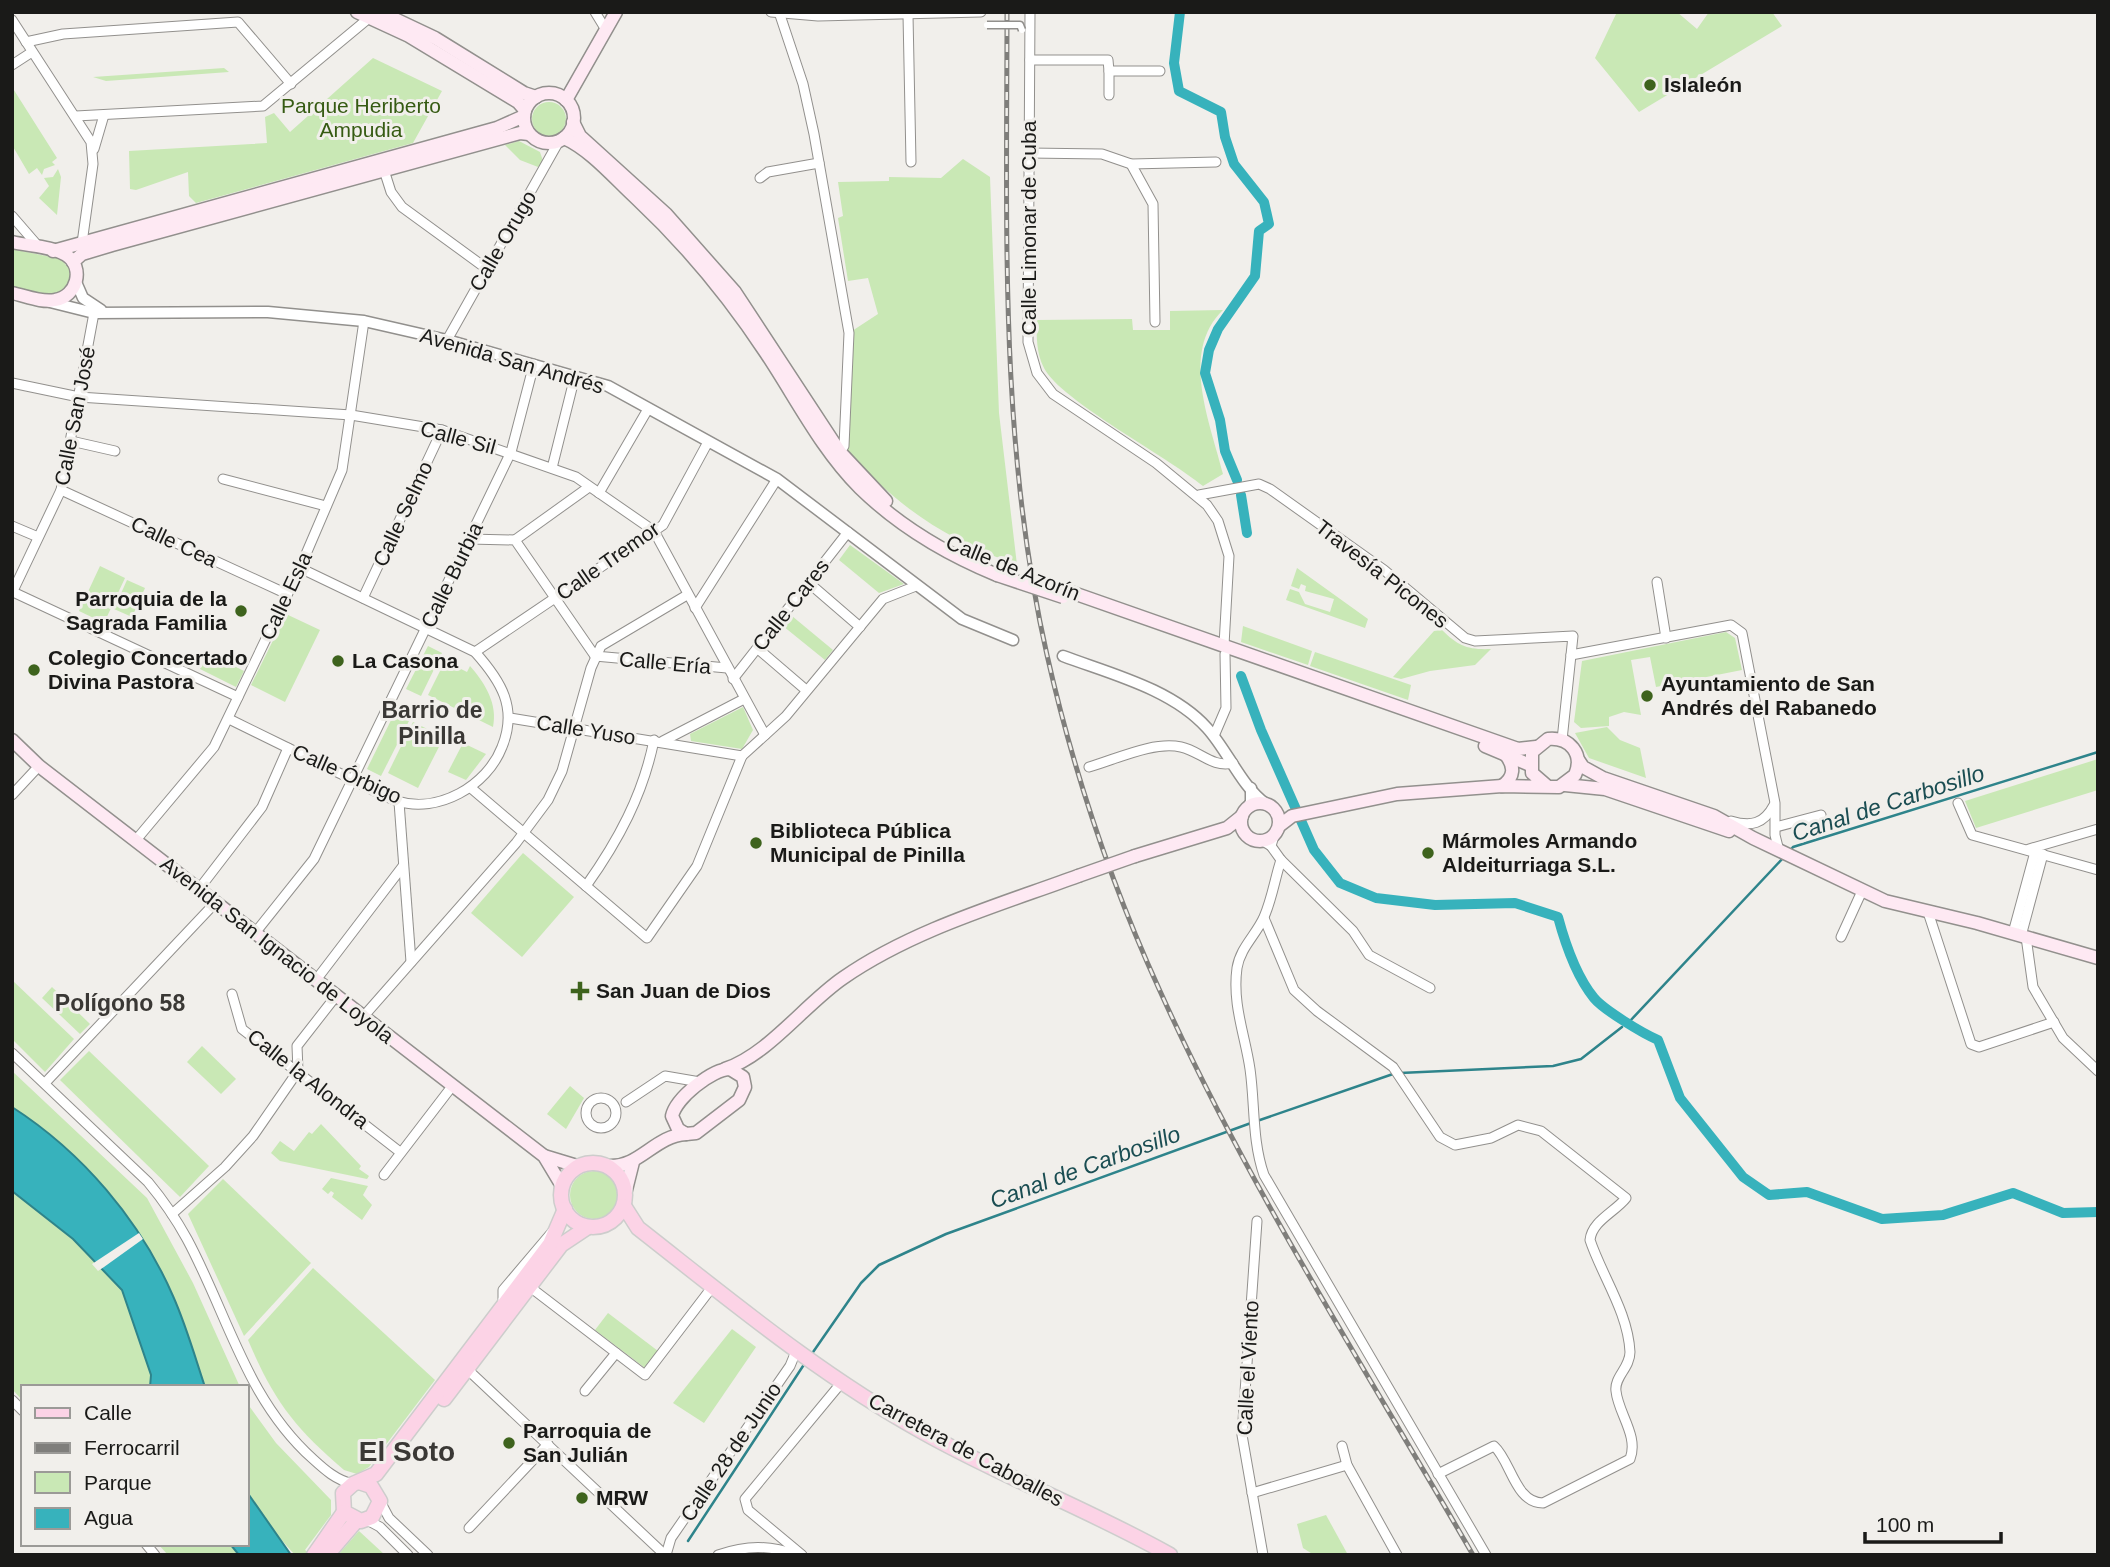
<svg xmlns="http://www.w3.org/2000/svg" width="2110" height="1567" viewBox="0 0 2110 1567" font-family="Arial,sans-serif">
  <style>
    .green { fill: #c9e8b5 }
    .water { fill: #37b2bc; stroke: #2e848b; stroke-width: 2 }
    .pier { fill: #f1efeb }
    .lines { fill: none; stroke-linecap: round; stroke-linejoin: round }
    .stream { stroke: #2e848b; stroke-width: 2.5 }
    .canal { stroke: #37b2bc; stroke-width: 10 }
    .minor-casing { stroke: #92908d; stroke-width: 11 }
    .tertiary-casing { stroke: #92908d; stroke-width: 13 }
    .secondary-casing { stroke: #92908d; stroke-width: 15 }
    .primary-casing { stroke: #cdcdcc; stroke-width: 17 }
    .minor { stroke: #fff; stroke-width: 9 }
    .tertiary { stroke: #fff; stroke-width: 10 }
    .secondary { stroke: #fee9f3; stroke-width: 12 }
    .primary { stroke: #fcd3e6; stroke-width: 14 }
    .rail-casing { stroke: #7f7e7b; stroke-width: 5 }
    .rail { stroke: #f1efeb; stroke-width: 2.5; stroke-dasharray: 8; stroke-linecap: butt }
    .pedestrian-bridge-casing { stroke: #92908d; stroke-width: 9; stroke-linecap: butt }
    .secondary-bridge-casing { stroke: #92908d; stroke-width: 15; stroke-linecap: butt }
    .pedestrian-bridge { stroke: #fff; stroke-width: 6 }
    .secondary-bridge { stroke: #fee9f3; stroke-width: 12 }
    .poi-dot { fill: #3e631d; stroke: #f1efeb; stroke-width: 2.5 }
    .labels { text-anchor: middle; stroke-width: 6; stroke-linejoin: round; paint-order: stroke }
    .poi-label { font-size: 21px; font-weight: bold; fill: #1a1a18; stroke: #f1efeb; text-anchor: start }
    .park-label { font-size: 21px; fill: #365b13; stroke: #f1efeb }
    .street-label { font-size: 21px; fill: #1a1a18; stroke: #f1efeb }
    .neighbourhood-label { font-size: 23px; font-weight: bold; fill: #3a3835; stroke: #f1efeb }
    .water-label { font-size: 23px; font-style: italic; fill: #1a4d52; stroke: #f1efeb }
    .district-label { font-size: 28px; font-weight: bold; fill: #3a3835; stroke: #f1efeb }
  </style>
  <rect width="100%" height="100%" fill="#f1efeb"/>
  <g class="green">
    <path d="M1617 12H1677L1697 29 1709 12H1772L1782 26 1639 112 1595 58Z"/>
    <path d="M373 58 442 91 413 143 196 203 189 196 188 172 136 190 130 189 129 151 267 143 265 117 274 113 290 132Z"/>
    <path d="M224 68 229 72 106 81 93 77Z"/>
    <path d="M12 87 57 158 52 162 55 165 44 169 42 175 37 168 29 174 12 145Z"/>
    <circle cx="549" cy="119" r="17"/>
    <path d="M519 141 540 152 543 161 538 167 520 160 505 145Z"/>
    <path d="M963 159 990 177 999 413 1017 565C943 538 895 506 844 446L849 333 878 314 868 278 848 281 838 218 843 216 838 182 889 181V177L941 178Z"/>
    <path d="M58 169 61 177 57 215 39 198 49 186 44 178 53 177Z"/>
    <path d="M12 249 61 259 70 270C75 305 32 291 12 287Z"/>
    <path d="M1223 310C1179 352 1211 424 1223 474L1203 486C1168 457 1060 400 1044 368 1036 353 1037 336 1036 320L1132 319 1133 330H1170V311Z"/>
    <path d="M850 545 904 584 879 593 839 560Z"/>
    <path d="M100 566 125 578 104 623 79 611Z"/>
    <path d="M1297 568 1368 619 1365 628 1286 600 1290 589 1299 592 1305 604 1330 612 1334 599 1305 591 1306 586 1301 584 1299 589 1291 586Z"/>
    <path d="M127 580 145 588 132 617 114 609Z"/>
    <path d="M286 614 320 630 285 702 251 685Z"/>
    <path d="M792 616 833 650 825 660 783 626Z"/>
    <path d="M1243 626 1312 651 1308 665 1241 642Z"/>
    <path d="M1442 630C1458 646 1468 650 1491 649L1475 665 1430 671 1401 679 1393 677 1434 631Z"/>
    <path d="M1726 632 1735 638 1742 670 1656 687 1650 657 1631 660 1641 715 1624 712 1609 717V726L1581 728 1574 722 1582 661Z"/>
    <path d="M428 646 442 653 421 696 406 689Z"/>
    <path d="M1315 652 1411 685 1408 700 1310 666Z"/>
    <path d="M208 653 244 671 236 687 200 669Z"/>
    <path d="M445 661 467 672 470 666C485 683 498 704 493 727L428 695Z"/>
    <path d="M398 706 413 713 381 776 367 769Z"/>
    <path d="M743 707 753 730 742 749 691 741 690 734Z"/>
    <path d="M413 722 444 737 418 788 388 773Z"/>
    <path d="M1607 727 1620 740 1640 748 1646 778 1589 758 1575 733Z"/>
    <path d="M463 743 486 754 466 780 448 772Z"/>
    <path d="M2098 759V790L1976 828 1965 801Z"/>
    <path d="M523 853 574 897 522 957 471 913Z"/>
    <path d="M12 980 74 1039 45 1072 12 1039Z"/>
    <path d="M52 987 90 1024 80 1034 42 998Z"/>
    <path d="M202 1046 236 1079 221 1094 187 1062Z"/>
    <path d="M89 1051 209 1166 180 1197 60 1080Z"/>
    <path d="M12 1071 147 1198 193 1283 240 1387H205C195 1357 186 1325 173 1296 140 1220 81 1152 12 1107Z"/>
    <path d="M570 1086 584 1098 566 1129 547 1114Z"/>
    <path d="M321 1124 361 1166 359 1169 369 1176 367 1179 280 1161 271 1153 280 1141 294 1151 309 1132 312 1134Z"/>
    <circle cx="594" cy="1195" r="24"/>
    <path d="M331 1178 368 1186 363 1195 372 1205 362 1220 332 1197 334 1193 331 1191 328 1194 322 1189Z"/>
    <path d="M223 1179 311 1263 244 1336 188 1214Z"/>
    <path d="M12 1191 73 1239 122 1290 151 1375 150 1387H23V1401L12 1389Z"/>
    <path d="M313 1268 435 1380 369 1467 357 1474 344 1470C294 1427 274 1401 248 1340Z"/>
    <path d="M608 1313 658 1351 645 1368 595 1330Z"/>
    <path d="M732 1329 756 1347 704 1423 673 1403Z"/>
    <path d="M247 1403 276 1443 331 1500V1515L305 1550 312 1555H295L268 1525 247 1492Z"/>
    <path d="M1326 1515 1348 1555H1314L1303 1548 1297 1524Z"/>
    <path d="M359 1531 385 1555H338Z"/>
    <path d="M158 1544H230L239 1555H168Z"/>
  </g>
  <g class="water">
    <path d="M12 1107C82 1152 140 1220 173 1296 186 1325 195 1357 205 1387H150L151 1375 122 1290 73 1239 12 1191Z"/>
    <path d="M247 1492 291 1555H239L230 1544H247Z"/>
  </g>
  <path class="pier" d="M139 1233 143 1239 104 1267 98 1271 92 1264Z"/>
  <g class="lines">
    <g class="stream">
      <path d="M1789 852 1793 847 2098 752"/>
      <path d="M1630 1021 1784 857"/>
      <path d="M1400 1073 1553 1066 1581 1059 1622 1027"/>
      <path d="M1257 1121 1393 1074"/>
      <path d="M811 1355 861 1283 879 1265 946 1234 1251 1123"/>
      <path d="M688 1541 805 1363"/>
    </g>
    <g class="canal">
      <path d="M1180 12 1174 63 1179 91 1221 112 1225 137 1234 164 1264 202 1269 224 1259 231 1255 276 1218 329 1209 350 1205 373 1220 420 1225 451 1237 480"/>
      <path d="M1241 495 1247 533"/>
      <path d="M1241 676 1261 730 1314 850 1340 883 1376 898 1435 905 1515 903 1558 917C1565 943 1576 976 1594 998 1604 1010 1642 1033 1658 1040L1680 1098 1743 1177 1769 1195 1807 1192 1882 1219 1943 1215 2013 1193 2063 1213 2098 1212"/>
    </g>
    <defs>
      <g id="minor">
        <path d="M595 12 606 30"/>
        <path d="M771 12 818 16 981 12"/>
        <path d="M779 12 803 84 814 134 849 333 844 446 840 452"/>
        <path d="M1030 12 1028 342 1037 373 1053 394 1156 463 1207 505 1218 521 1229 556 1224 645"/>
        <path d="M908 15 911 162"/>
        <path d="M12 20 91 142 93 164 82 243"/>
        <path d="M26 42 63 34 238 22 291 84"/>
        <path d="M1030 60H1108L1109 71H1160"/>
        <path d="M12 65 32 52"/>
        <path d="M1109 71V95"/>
        <path d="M76 116 263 106 369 18"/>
        <path d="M94 149 104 115"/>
        <path d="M1029 153 1102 154 1131 164 1216 162"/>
        <path d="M1131 164 1153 204 1155 322"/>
        <path d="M384 170 391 192 402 207 487 269"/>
        <path d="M760 178 768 172 819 163"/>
        <path d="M12 216 38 246"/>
        <path d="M447 340 559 141"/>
        <path d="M12 383 79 397 351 415 442 430 576 477 654 531 765 735"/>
        <path d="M71 441 115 451"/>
        <path d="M552 468 575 376"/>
        <path d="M223 479 326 506"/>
        <path d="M61 490 287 594"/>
        <path d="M599 493 648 409"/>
        <path d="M1199 495 1259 484 1270 489 1384 570 1465 638 1475 641 1573 636 1562 740"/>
        <path d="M12 526 38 537"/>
        <path d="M469 539 515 540 595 656"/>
        <path d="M515 540 589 487"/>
        <path d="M1657 582 1666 638"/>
        <path d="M809 583 860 627"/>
        <path d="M13 592 238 697"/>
        <path d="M12 593 61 490 94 313"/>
        <path d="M363 598 442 430"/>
        <path d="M695 608 777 479"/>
        <path d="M757 648 806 690"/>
        <path d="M475 652 663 525 708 442"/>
        <path d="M1571 655 1731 625 1742 633 1775 803V835L1779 851"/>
        <path d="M595 656 727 668"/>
        <path d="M733 679 848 532"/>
        <path d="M510 718 742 756"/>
        <path d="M229 719C266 737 302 755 339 773 358 782 377 794 397 801 438 814 487 786 502 747 518 708 501 681 475 652L300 568"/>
        <path d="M1214 736 1226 708 1225 654"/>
        <path d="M663 741 744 699"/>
        <path d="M1089 767C1117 759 1153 741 1181 747 1200 751 1212 768 1233 763"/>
        <path d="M471 788 647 938 697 866 742 756 786 716 883 599 916 586"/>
        <path d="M12 795 39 766"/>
        <path d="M399 802 411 962"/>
        <path d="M1958 803 1972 835 2098 870"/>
        <path d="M1731 821C1751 827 1764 824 1774 805"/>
        <path d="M1776 827 1821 815"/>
        <path d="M136 840 214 747 300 568 342 470 364 321"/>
        <path d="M1263 841 1271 846 1281 860 1353 931 1369 955 1430 988"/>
        <path d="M1271 846 1274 836"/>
        <path d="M2029 849 2098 829"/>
        <path d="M1281 860C1275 878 1272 899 1264 917 1256 935 1240 948 1237 968 1232 1004 1245 1035 1250 1069 1255 1104 1252 1141 1264 1175L1486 1555"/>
        <path d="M586 886C618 841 643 795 654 740"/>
        <path d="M199 889 262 807 288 748"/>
        <path d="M1928 912 1971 1044 1979 1047 2054 1022"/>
        <path d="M1264 918 1294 990 1317 1011 1393 1067 1440 1137 1455 1145 1491 1138 1518 1125 1541 1131 1626 1198C1615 1212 1592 1221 1590 1240 1602 1276 1628 1312 1630 1352 1630 1368 1614 1377 1616 1391 1618 1413 1639 1436 1630 1459L1543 1503C1515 1503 1511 1461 1494 1446L1438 1474"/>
        <path d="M255 933 314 859 511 452 534 364"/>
        <path d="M2013 933 2035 852"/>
        <path d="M2021 936 2043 854"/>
        <path d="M1841 937 1862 891"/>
        <path d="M2026 937 2033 987 2063 1038 2098 1071"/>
        <path d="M316 980 403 866"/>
        <path d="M232 994 242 1029 400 1152"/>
        <path d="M363 1017 516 843 548 800 562 771 591 668 601 646 687 595"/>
        <path d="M12 1053 148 1182C163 1200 176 1219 187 1239 228 1315 246 1399 313 1459 325 1470 336 1480 353 1484"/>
        <path d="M45 1083 216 902"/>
        <circle cx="601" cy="1113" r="15"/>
        <path d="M626 1102 665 1076 700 1082"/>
        <path d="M384 1175 453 1085"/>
        <path d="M172 1214 225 1167 253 1136 298 1071 297 1046 336 996"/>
        <path d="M1257 1221 1242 1435 1263 1555"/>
        <path d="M530 1287 645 1375 713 1286"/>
        <path d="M503 1304V1290L553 1231"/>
        <path d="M467 1369 665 1555"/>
        <path d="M585 1391 616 1353"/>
        <path d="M12 1400 23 1411"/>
        <path d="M1342 1446 1347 1465 1397 1555"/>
        <path d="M1252 1493 1347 1465"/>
        <path d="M380 1501 389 1518 428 1555"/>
        <path d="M367 1520 380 1527 408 1555"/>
        <path d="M469 1528 548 1444"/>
        <path d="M146 1544 155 1555"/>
        <path d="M666 1555 671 1538 790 1366 797 1349"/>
        <path d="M718 1555C747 1545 769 1545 797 1555"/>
        <path d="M802 1555 748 1510 745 1499 842 1382"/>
      </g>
      <g id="tertiary">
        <path d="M76 282 83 298 101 310"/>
        <path d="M50 302 94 313 268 312 364 321 447 340 608 386 777 479 962 619 1013 640"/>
        <path d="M1063 656C1111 674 1172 689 1207 728 1228 751 1241 786 1266 804"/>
        <path d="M1247 809 1251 802V788"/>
      </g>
      <g id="secondary">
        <path d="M357 12 409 36 518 102 525 110"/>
        <path d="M380 12 435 38 524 93 536 97"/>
        <circle cx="549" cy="118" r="25"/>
        <path d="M566 100 616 12"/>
        <path d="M573 122 580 136 666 214 735 292 840 452 886 501"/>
        <path d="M564 138C591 150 615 179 637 199 686 245 729 297 766 353 796 398 821 449 860 488 900 527 946 554 997 575"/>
        <path d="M12 242C28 246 52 246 66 255 85 267 77 297 55 300 42 303 26 296 12 293"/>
        <path d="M53 251 497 128 524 116"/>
        <path d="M73 262 82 254 112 245 520 133 529 134"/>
        <path d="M1062 589 1518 749 1536 747"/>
        <path d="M12 740 39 766 544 1156 562 1186"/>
        <path d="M1485 746 1530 765"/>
        <path d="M1579 761 1583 767 1603 778 1714 816 1753 838 1885 901 1977 923 2098 958"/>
        <path d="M1565 785 1605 789 1729 831"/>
        <path d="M1502 786C1515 777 1515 766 1505 754"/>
        <circle cx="1260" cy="822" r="19"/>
        <path d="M1279 826 1292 816 1397 794 1502 786 1559 787 1575 775C1584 754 1570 737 1548 739L1532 752V773L1547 786"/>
        <path d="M1135 856 1227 828 1242 816"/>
        <path d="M725 1069C768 1055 805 1004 843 978 912 930 999 905 1078 876"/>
        <path d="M730 1069 743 1077 745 1087 739 1100 696 1133 686 1134 678 1129 672 1116C676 1098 712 1069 730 1069Z"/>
        <path d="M544 1156 577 1166"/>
        <path d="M608 1166C640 1168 654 1136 686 1134"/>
        <path d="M626 1190 633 1162"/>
      </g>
      <g id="primary">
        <circle cx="593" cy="1195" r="32"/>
        <path d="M624 1206 638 1228C730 1300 821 1376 923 1432 1003 1477 1090 1510 1170 1555"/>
        <path d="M444 1399 561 1245 588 1227"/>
        <path d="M359 1482 371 1486 380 1501 372 1517 361 1521 344 1512 343 1493 353 1484 376 1474 550 1244 565 1209"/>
        <path d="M314 1555 344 1512"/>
        <path d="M327 1555 357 1520"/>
      </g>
    </defs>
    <use href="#minor" class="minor-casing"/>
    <use href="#tertiary" class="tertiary-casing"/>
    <use href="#secondary" class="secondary-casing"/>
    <use href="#primary" class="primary-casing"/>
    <use href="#minor" class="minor"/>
    <use href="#tertiary" class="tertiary"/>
    <use href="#secondary" class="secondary"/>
    <use href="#primary" class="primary"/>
    <defs>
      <path id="rail" d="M1007 12C1007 228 999 443 1047 655 1073 770 1111 884 1160 991 1247 1185 1367 1371 1473 1555"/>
    </defs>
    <use href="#rail" class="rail-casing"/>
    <use href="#rail" class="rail"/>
    <defs>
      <path id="pedestrian-bridge" d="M987 25H1020L1022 30"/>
      <g id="secondary-bridge">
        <path d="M997 575 1063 597"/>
        <path d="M1078 876 1135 856"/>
      </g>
    </defs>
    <use href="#pedestrian-bridge" class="pedestrian-bridge-casing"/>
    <use href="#secondary-bridge" class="secondary-bridge-casing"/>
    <use href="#pedestrian-bridge" class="pedestrian-bridge"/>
    <use href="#secondary-bridge" class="secondary-bridge"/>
  </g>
  <g class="poi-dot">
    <circle cx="1650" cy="85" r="7"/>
    <circle cx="241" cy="611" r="7"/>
    <circle cx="338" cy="661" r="7"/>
    <circle cx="34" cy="670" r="7"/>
    <circle cx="1647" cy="696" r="7"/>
    <circle cx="756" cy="843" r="7"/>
    <circle cx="1428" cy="853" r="7"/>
    <path d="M576.5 980.5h7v7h7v7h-7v7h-7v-7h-7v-7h7z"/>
    <circle cx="509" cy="1443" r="7"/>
    <circle cx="582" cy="1498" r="7"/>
  </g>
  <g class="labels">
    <g class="poi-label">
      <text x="1664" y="92">Islaleón</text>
      <text x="227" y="606" text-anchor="end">Parroquia de la<tspan x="227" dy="24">Sagrada Familia</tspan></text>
      <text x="48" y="665">Colegio Concertado<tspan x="48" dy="24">Divina Pastora</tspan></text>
      <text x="352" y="668">La Casona</text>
      <text x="1661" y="691">Ayuntamiento de San<tspan x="1661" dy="24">Andrés del Rabanedo</tspan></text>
      <text x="770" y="838">Biblioteca Pública<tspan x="770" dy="24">Municipal de Pinilla</tspan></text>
      <text x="1442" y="848">Mármoles Armando<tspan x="1442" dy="24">Aldeiturriaga S.L.</tspan></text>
      <text x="596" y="998">San Juan de Dios</text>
      <text x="523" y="1438">Parroquia de<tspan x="523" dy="24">San Julián</tspan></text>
      <text x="596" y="1505">MRW</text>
    </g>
    <g class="park-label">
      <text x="361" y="113">Parque Heriberto<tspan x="361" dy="24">Ampudia</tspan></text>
    </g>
    <g class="street-label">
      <text transform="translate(1029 228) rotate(-90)" y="7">Calle Limonar de Cuba</text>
      <text transform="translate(503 241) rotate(-60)" y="7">Calle Orugo</text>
      <text transform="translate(512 361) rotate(16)" y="7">Avenida San Andrés</text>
      <text transform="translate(75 416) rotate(-79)" y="7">Calle San José</text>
      <text transform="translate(458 438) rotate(15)" y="7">Calle Sil</text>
      <text transform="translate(403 514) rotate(-65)" y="7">Calle Selmo</text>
      <text transform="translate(174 542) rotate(25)" y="7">Calle Cea</text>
      <text transform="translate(608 561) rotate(-35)" y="7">Calle Tremor</text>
      <text transform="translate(1013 568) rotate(22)" y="7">Calle de Azorín</text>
      <text transform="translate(1382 574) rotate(38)" y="7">Travesía Picones</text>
      <text transform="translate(452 575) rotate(-64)" y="7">Calle Burbia</text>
      <text transform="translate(286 596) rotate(-65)" y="7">Calle Esla</text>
      <text transform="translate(791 605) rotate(-52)" y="7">Calle Cares</text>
      <text transform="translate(665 663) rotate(5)" y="7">Calle Ería</text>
      <text transform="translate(586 730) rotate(9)" y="7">Calle Yuso</text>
      <text transform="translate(347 774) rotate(24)" y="7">Calle Órbigo</text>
      <text transform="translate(277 950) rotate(38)" y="7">Avenida San Ignacio de Loyola</text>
      <text transform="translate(308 1079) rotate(38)" y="7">Calle la Alondra</text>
      <text transform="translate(1248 1368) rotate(-87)" y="7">Calle el Viento</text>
      <text transform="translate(966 1450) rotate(28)" y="7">Carretera de Caboalles</text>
      <text transform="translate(731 1452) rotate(-56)" y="7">Calle 28 de Junio</text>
    </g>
    <g class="neighbourhood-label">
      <text x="432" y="718">Barrio de<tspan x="432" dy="26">Pinilla</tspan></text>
      <text x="120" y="1011">Polígono 58</text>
    </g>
    <g class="water-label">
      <text transform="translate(1888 803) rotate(-18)" y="8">Canal de Carbosillo</text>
      <text transform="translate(1085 1167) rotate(-20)" y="8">Canal de Carbosillo</text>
    </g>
    <g class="district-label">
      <text x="407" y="1461">El Soto</text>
    </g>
  </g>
  <rect width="2110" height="1567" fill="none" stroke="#1a1a18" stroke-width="28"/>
  <rect x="21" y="1385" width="228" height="161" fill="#f1efeb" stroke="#9b9a97" stroke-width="2"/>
  <rect x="35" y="1408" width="35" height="10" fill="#fcd3e6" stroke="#9b9a97" stroke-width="2"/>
  <text x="84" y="1420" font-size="21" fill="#1a1a18">Calle</text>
  <rect x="35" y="1443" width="35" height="10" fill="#7f7e7b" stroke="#9b9a97" stroke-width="2"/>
  <text x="84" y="1455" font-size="21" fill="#1a1a18">Ferrocarril</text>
  <rect x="35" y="1472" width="35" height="21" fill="#c9e8b5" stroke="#9b9a97" stroke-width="2"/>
  <text x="84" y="1490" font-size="21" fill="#1a1a18">Parque</text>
  <rect x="35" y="1508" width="35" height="21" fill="#37b2bc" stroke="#9b9a97" stroke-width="2"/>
  <text x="84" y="1525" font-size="21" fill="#1a1a18">Agua</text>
  <path d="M1865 1532v10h136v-10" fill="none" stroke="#1a1a18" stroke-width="3.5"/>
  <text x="1876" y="1532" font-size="21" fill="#1a1a18" stroke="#f1efeb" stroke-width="5" paint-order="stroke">100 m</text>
</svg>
